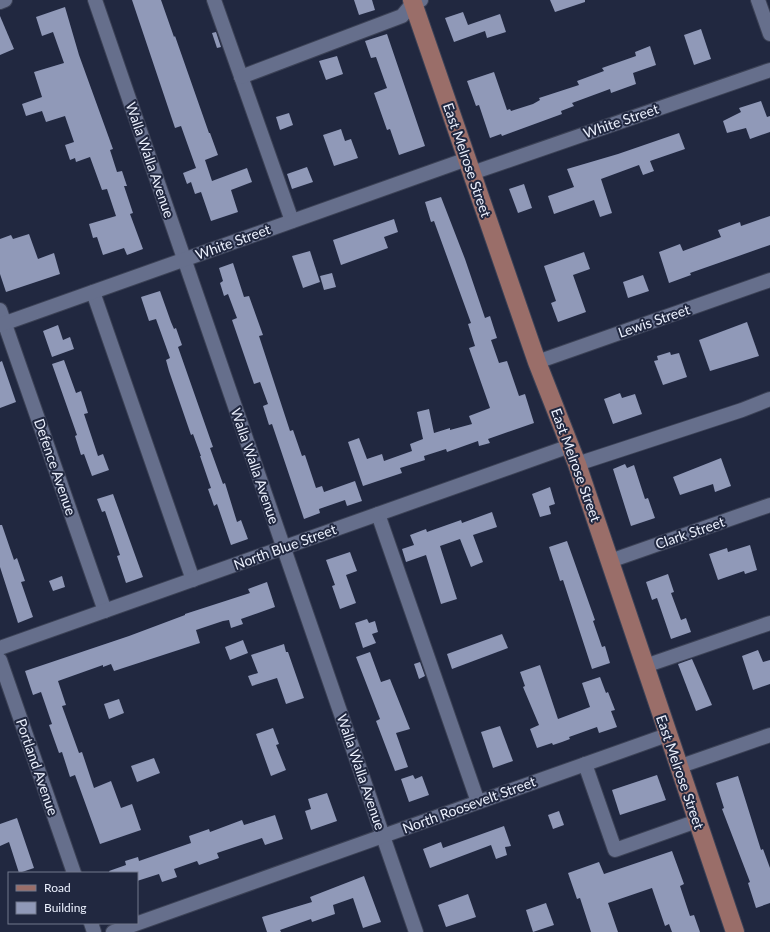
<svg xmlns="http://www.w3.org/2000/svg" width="770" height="932" viewBox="0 0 770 932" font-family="Lato,sans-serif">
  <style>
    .building { fill: #9099b8 }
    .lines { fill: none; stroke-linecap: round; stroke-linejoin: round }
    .minor-casing { stroke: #3c4256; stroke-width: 16 }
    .major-casing { stroke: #3c4256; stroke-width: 20 }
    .minor { stroke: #666f8c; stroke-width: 14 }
    .major { stroke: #9a6e69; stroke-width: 18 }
    .labels { text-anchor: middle; stroke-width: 4; stroke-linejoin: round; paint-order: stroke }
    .street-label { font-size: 14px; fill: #ecf1fe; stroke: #212840 }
  </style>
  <rect width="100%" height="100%" fill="#212840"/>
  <g class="building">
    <path d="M132 0H161L174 37 175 36 209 133H210L218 155 205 160 212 181 247 168 252 182 231 190 238 212 211 221 201 192 195 194 191 182 187 184 183 173 196 168 181 126 175 128Z"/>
    <path d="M354 0H372L375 10 359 15Z"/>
    <path d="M550 0H585V2L555 12Z"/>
    <path d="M65 7 79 55 113 149 110 150 117 172 122 171 127 186H124L133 213 130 214 143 249 127 255 124 248 103 255 97 237 93 238 89 224 116 216 107 189 102 190 90 157 76 162 75 158 70 160 65 145 74 142 65 116 46 122 42 111 26 116 22 104 42 97 34 72 64 63 53 32 42 36 36 17Z"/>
    <path d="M463 12 468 25 500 14 506 32 487 38 485 31 454 42 445 18Z"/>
    <path d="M0 16 14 49 0 55Z"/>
    <path d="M701 29 711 59 694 65 684 35Z"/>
    <path d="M216 32 221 47 217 48 212 33Z"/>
    <path d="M387 34 425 146 399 155 390 129 387 130 374 93 387 88 376 57 371 58 365 41Z"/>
    <path d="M650 46 656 65 633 73 636 84 611 93 610 89 572 103 574 106 561 111 562 114 502 136 501 134 490 138 479 105 476 106 467 81 494 72 507 110 510 109 511 111 533 104 540 100 539 98 579 85 577 81 604 71 602 68 636 56 635 52Z"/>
    <path d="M337 56 343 74 326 80 319 61Z"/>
    <path d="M761 101 767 117 770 116V132L750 139 746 128 727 133 723 121 741 112 739 108Z"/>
    <path d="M289 113 293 125 280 130 276 117Z"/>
    <path d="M341 129 345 141 351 139 358 158 334 166 323 135Z"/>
    <path d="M679 133 685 149 650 161 654 171 643 175 639 165 601 179 612 213 600 217 594 200 554 214 548 196 574 187 567 169 618 154Z"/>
    <path d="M307 167 313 182 292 189 287 174Z"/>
    <path d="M524 184 532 208 518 213 509 189Z"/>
    <path d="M441 197 465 259 485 318 490 316 497 338 491 340 499 363 507 361 519 396 525 394 534 423 488 439 490 443 479 446 478 441 447 452 446 449 424 456 425 460 400 468 402 473 363 486 348 442 359 438 367 459 382 454 384 461 412 451 410 444 423 439 417 412 429 409 434 433 450 428V430L472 424 469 416 490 408 469 348 475 346 468 324 471 323 434 221 431 222 425 202Z"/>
    <path d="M770 216V245L690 273 691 275 669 283 659 252 680 244 683 251 721 237 718 230 740 222 741 226Z"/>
    <path d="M394 219 398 232 384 237 388 248 341 265 333 240Z"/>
    <path d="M29 234 38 259 54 253 60 274 6 292 0 274V239L11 235 13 239Z"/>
    <path d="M310 251 320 282 303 288 292 256Z"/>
    <path d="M584 252 590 269 573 275 586 312 558 322 551 303 556 301 544 266Z"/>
    <path d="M233 263 244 297 249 296 263 335 259 336 290 431 293 430 302 456 305 455 316 488 322 486 324 492 355 481 362 501 347 506 345 500 319 509 320 513 304 519 272 424 269 425 263 406 268 404 260 382 254 384 232 320 237 318 228 294 224 296 220 283 223 281 219 268Z"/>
    <path d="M332 273 336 287 324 290 320 276Z"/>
    <path d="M643 275 649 291 628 298 623 282Z"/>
    <path d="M160 291 171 322 174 329 176 328 182 345 178 347 213 447 210 448 223 484 225 483 237 522 241 520 248 539 231 545 217 504 214 506 208 489 211 488 200 456H201L193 434 191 435 169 371 166 360 170 358 156 319 149 321 141 297Z"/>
    <path d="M747 322 759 356 710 371 699 340Z"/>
    <path d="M58 325 63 340 70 337 74 349 52 357 43 331Z"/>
    <path d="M670 352 671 355 679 353 687 377 663 385 654 361 658 360 657 356Z"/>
    <path d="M64 360 76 393 81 391 88 413 84 414 98 456 103 454 109 470 92 476 84 454 81 455 75 436 77 435 52 364Z"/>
    <path d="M2 361 16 402 0 408V362Z"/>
    <path d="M620 393 622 398 635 394 642 414 613 424 604 399Z"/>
    <path d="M721 458 731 486 715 492 713 484 680 495 673 477Z"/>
    <path d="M625 464 627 468 634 465 645 499 648 498 655 518 631 526 613 469Z"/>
    <path d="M550 487 555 504 549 506 551 514 540 517 532 494Z"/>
    <path d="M113 494 143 577 126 583 117 556 120 555 105 511 102 512 97 499Z"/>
    <path d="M492 512 497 527 473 535 483 562 471 567 460 539 440 546 457 599 441 604 426 555 406 562 402 549 414 545 410 535 426 529 427 532 461 520 462 523Z"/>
    <path d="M0 525H2L14 560 17 558 25 581 21 582 33 617 18 623 0 567Z"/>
    <path d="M567 541 595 620 593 621 602 647 605 646 610 663 592 669 563 580 560 581 549 547Z"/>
    <path d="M750 545 757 570 745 574 744 571 718 580 709 554 727 548 728 552Z"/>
    <path d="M350 552 357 571 346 575 356 603 340 609 332 586 335 585 326 560Z"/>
    <path d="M668 574 674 592 671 593 681 620 686 618 691 632 671 639 657 598 652 600 646 582Z"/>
    <path d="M62 576 65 587 53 591 49 581Z"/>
    <path d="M267 582 275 607 241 619 243 624 231 628 229 620 223 621 196 630 200 643 114 671 111 664 103 667V665L58 681 66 705 62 706 79 753 82 752 94 788 111 781 121 808 132 804 141 830 100 844 75 775 70 777 62 752 59 753 49 725 52 724 41 692 33 695 25 671 129 636 185 615V614L250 593 248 589Z"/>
    <path d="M367 619 369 623 375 621 378 632 372 634 376 643 363 648 355 623Z"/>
    <path d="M502 634 508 648 452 669 447 654Z"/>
    <path d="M243 640 248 653 230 660 225 647Z"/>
    <path d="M284 644 286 652H288L304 698 286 704 277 678 252 686 248 676 258 673 251 655Z"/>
    <path d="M758 650 763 662 770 660V684L753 690 742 656Z"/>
    <path d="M370 652 381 682 390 679 410 729 396 733 408 767 395 771 376 721 380 719 356 657Z"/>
    <path d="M692 659 712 705 696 711 678 664Z"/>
    <path d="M420 662 425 676 419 679 414 664Z"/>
    <path d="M540 665 558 719 590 707 582 683 600 677 606 693 608 692 615 710 611 711 617 727 599 733 597 727 569 737 570 739 562 742 553 745 552 743 537 748 530 729 539 725 523 687 525 686 520 672Z"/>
    <path d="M119 699 124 713 109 719 104 704Z"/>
    <path d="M500 726 513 761 493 768 481 732Z"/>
    <path d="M273 728 279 744 276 745 286 770 271 776 256 734Z"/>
    <path d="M154 758 160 773 137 782 131 766Z"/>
    <path d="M413 775 415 779 422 776 429 795 409 802 401 779Z"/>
    <path d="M657 775 666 800 620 815 612 790Z"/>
    <path d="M738 776 761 850 763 849 770 868V903L756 908 748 883 750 882 722 809 724 808 716 783Z"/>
    <path d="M327 793 337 821 311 830 305 811 311 809 308 799Z"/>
    <path d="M559 811 564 825 553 829 548 815Z"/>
    <path d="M275 815 283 839 265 845 262 838 217 853 219 858 199 865 197 861 174 869 177 877 162 882 159 874 137 881V873H110L109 871 126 865 125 861 138 857 139 861 191 843 189 836 209 829 210 832 242 820 244 825Z"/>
    <path d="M17 818 34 868 19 873 9 842 0 846V824Z"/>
    <path d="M504 826 511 846 505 847 507 855 496 859 491 845 430 868 423 849 441 842 443 848Z"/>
    <path d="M672 851 684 884 680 886 690 916 694 915 700 932H672L669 924 665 926 652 888 608 903 618 932H591L580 898 577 899 568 873 599 862 604 874Z"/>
    <path d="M364 876 381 922 363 928 353 898 333 905 335 914 312 922 311 919 280 930 281 932H267L262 917 312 902 310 897Z"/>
    <path d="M468 894 476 917 446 927 438 905Z"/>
    <path d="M546 903 554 925 533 932 526 910Z"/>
  </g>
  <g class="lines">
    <defs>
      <g id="minor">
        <path d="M95 0 416 932"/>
        <path d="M214 0 292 221"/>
        <path d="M758 0 770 34"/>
        <path d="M0 2 5 0"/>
        <path d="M241 77 402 16 413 3 421 0"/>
        <path d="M472 173 770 70"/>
        <path d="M93 292 193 580"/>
        <path d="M0 310 105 611"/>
        <path d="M0 325 467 159"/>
        <path d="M537 362 770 280"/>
        <path d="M577 464 742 410 770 399"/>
        <path d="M378 514 478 802"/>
        <path d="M610 561 770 505"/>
        <path d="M0 648 570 446"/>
        <path d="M0 660 74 873"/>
        <path d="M645 666 770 623"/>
        <path d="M585 764 615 850 697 821"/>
        <path d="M678 767 770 735"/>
        <path d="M91 923 94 932"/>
        <path d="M113 932 667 735"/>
      </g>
      <path id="major" d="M412 0 537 362 577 464 735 932"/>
    </defs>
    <use href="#minor" class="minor-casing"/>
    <use href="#major" class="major-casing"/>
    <use href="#minor" class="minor"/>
    <use href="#major" class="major"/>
  </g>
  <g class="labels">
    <g class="street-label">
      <text transform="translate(621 121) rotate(-19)" y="5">White Street</text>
      <text transform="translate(150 160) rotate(71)" y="5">Walla Walla Avenue</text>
      <text transform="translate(467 160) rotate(71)" y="5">East Melrose Street</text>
      <text transform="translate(233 242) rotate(-20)" y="5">White Street</text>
      <text transform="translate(654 321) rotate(-19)" y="5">Lewis Street</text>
      <text transform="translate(576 465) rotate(70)" y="5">East Melrose Street</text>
      <text transform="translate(255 466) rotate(71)" y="5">Walla Walla Avenue</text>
      <text transform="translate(55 467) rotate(71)" y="5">Defence Avenue</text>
      <text transform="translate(690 533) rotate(-19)" y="5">Clark Street</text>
      <text transform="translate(285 547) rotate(-20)" y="5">North Blue Street</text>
      <text transform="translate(37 767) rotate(71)" y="5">Portland Avenue</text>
      <text transform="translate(361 772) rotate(71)" y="5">Walla Walla Avenue</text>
      <text transform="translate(680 772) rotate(71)" y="5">East Melrose Street</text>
      <text transform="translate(469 805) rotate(-20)" y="5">North Roosevelt Street</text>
    </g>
  </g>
  <rect x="8" y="872" width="130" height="52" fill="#212840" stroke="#72788c"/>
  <rect x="16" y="885" width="20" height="6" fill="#9a6e69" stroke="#72788c"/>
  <text x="44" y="892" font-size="12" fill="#ecf1fe">Road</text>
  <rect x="16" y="902" width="20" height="12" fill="#9099b8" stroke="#72788c"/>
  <text x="44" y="912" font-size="12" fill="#ecf1fe">Building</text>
</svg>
